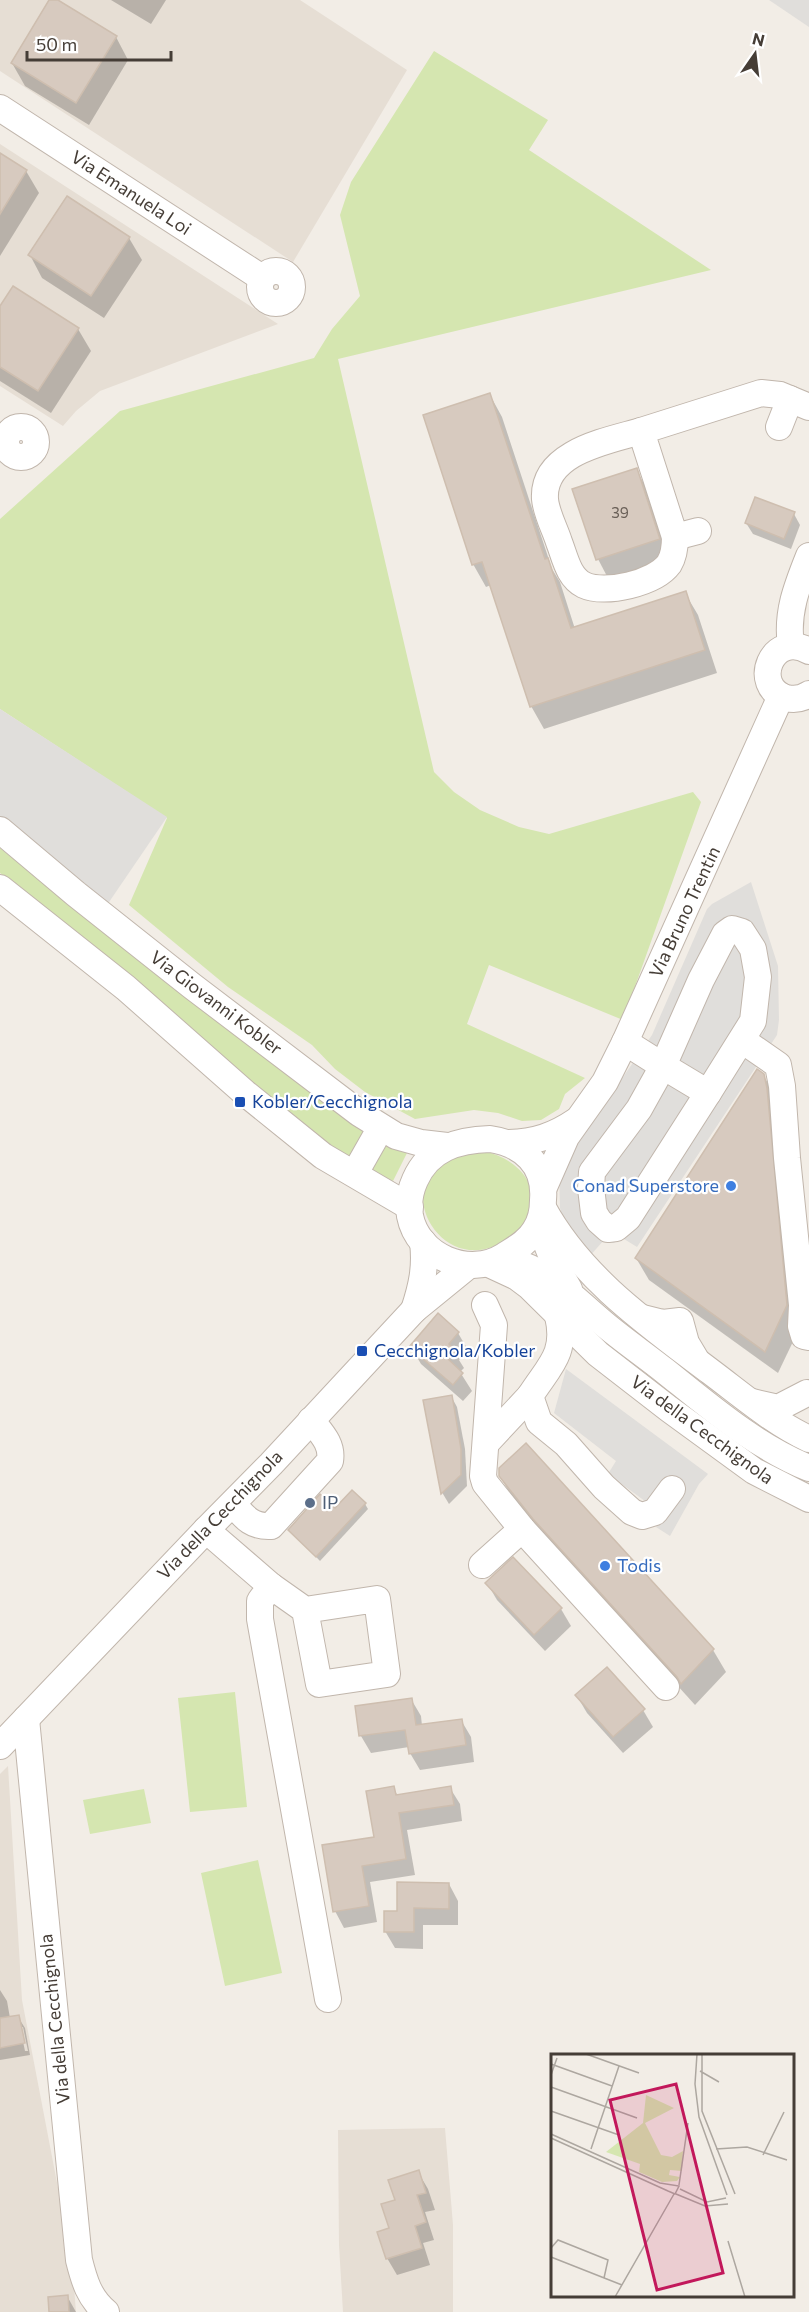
<svg xmlns="http://www.w3.org/2000/svg" width="809" height="2312" viewBox="0 0 809 2312" font-family="Commissioner,sans-serif">
  <style>
    .residential { fill: #e6ded4 }
    .green { fill: #d5e6b0 }
    .parking { fill: #e0dedb }
    .shadow { fill: #0003; fill-rule: evenodd }
    .building { fill: #d7cabf; stroke: #cebeaf; stroke-width: 1.5 }
    .lines { fill: none; stroke-linecap: round; stroke-linejoin: round }
    .minor-casing { stroke: #c1b6ac; stroke-width: 28 }
    .minor { stroke: #fff; stroke-width: 26 }
    .transit-dot { fill: #1a4fb4; stroke: #fff; stroke-width: 2 }
    .shop-dot { fill: #3f7fe0; stroke: #fff; stroke-width: 2 }
    .service-dot { fill: #5c6f8a; stroke: #fff; stroke-width: 2 }
    .labels { text-anchor: middle; stroke-width: 4.5; stroke-linejoin: round; paint-order: stroke }
    .number-label { font-size: 15px; fill: #6a6058 }
    .street-label { font-size: 18px; fill: #453d36; stroke: #fff }
    .transit-label { font-size: 18px; fill: #164399; stroke: #fff; text-anchor: start }
    .shop-label { font-size: 18px; fill: #366cbe; stroke: #fff; text-anchor: end }
    .service-label { font-size: 18px; fill: #4e5e75; stroke: #fff; text-anchor: start }
    .inset-road { fill: none; stroke: #ada7a0; stroke-width: 1.5 }
    .view { fill: #c2185b; fill-opacity: 0.15; stroke: #c2185b; stroke-width: 3 }
    .inset-edge { fill: none; stroke: #453d36; stroke-width: 3 }
  </style>
  <rect width="100%" height="100%" fill="#f2ede6"/>
  <g class="residential">
    <path d="M0 0H300L407 70 293 262 0 71Z"/>
    <path d="M0 144 278 324 100 391 76 411 63 426 0 386Z"/>
    <path d="M8 1766 22 2000 72 2261 76 2312H0V1774Z"/>
    <path d="M445 2128 453 2225V2312H343L339 2245 338 2130Z"/>
  </g>
  <g class="green">
    <path d="M434 51 548 120 529 150 711 270 338 359 434 772 454 792 480 810 519 827 549 834 693 792 701 802 623 1020 489 965 467 1024 585 1078 565 1094 559 1109 541 1120 522 1121 498 1113 474 1110 415 1119 365 1092 335 1069 312 1045 228 987 129 905 167 818 0 709V519L120 411 314 358 332 329 360 296 340 215 351 182Z"/>
    <path d="M0 848 221 1024 371 1135 356 1163 296 1120 49 911 0 873Z"/>
    <path d="M379 1139 407 1153 393 1181 365 1168Z"/>
    <path d="M483 1151C515 1157 545 1185 527 1220 522 1230 513 1235 504 1241 435 1285 373 1158 483 1151Z"/>
    <path d="M235 1692 247 1807 190 1812 178 1698Z"/>
    <path d="M144 1789 151 1823 90 1834 83 1800Z"/>
    <path d="M258 1860 282 1973 225 1986 201 1873Z"/>
  </g>
  <g class="parking">
    <path d="M769 0H809V27Z"/>
    <path d="M0 709 167 817 107 905 0 817Z"/>
    <path d="M751 882 778 966 779 1020 777 1035 637 1247 624 1239 613 1243 605 1239 588 1258 567 1231 560 1208 559 1170 652 1035 707 909 712 904Z"/>
    <path d="M566 1369 708 1474 699 1484 670 1536 656 1527 678 1493 649 1504 608 1474 616 1461 554 1413Z"/>
  </g>
  <g class="shadow">
    <path d="M51 0H55L116 37 128 60 89 125 25 86 12 63Z"/>
    <path d="M111 0H166L151 24Z"/>
    <path d="M0 154 26 171 39 193 0 256Z"/>
    <path d="M129 238 142 260 104 318 42 278 30 255Z"/>
    <path d="M0 309 78 329 91 351 51 413 0 381Z"/>
    <path d="M490 395 502 417 552 569 560 582 575 629 685 593 698 615 717 673 544 729 531 706 491 585 486 587 473 564Z"/>
    <path d="M636 470 649 492 671 561 610 582 598 559Z"/>
    <path d="M794 514 800 525 791 549 753 534 746 523Z"/>
    <path d="M763 1075 777 1098 799 1329 778 1373 649 1280 636 1258Z"/>
    <path d="M458 1333 468 1350 459 1360 464 1368 460 1372 472 1391 463 1401 421 1364 411 1347Z"/>
    <path d="M451 1396 457 1407 465 1449 467 1486 449 1504 443 1494 425 1401Z"/>
    <path d="M500 1476 713 1650 726 1672 695 1705 548 1542 513 1499Z"/>
    <path d="M365 1504 368 1509 320 1561 290 1530 335 1511Z"/>
    <path d="M513 1559 561 1609 571 1626 545 1651 497 1600 487 1583Z"/>
    <path d="M577 1696 643 1710 653 1727 623 1753 587 1713Z"/>
    <path d="M411 1699 421 1716 422 1726 461 1720 471 1737 474 1762 420 1770 410 1753 409 1747 371 1753 361 1736Z"/>
    <path d="M393 1788 398 1796 450 1788 460 1804 462 1821 407 1830 415 1875 370 1882 377 1922 344 1928 335 1911 376 1838Z"/>
    <path d="M449 1884 458 1901V1925H423V1949L395 1948 385 1931 399 1913Z"/>
    <path d="M0 1990 7 2001 10 2018 18 2017 25 2028 30 2055 0 2060ZM20 2027H23L28 2051H25Z"/>
    <path d="M418 2172 428 2189 435 2210 425 2212 434 2240 423 2243 430 2265 397 2275 387 2258 391 2229 397 2201Z"/>
    <path d="M67 2296 76 2312H51Z"/>
  </g>
  <g class="building">
    <path d="M49 0H58L117 36 76 103 11 63Z"/>
    <path d="M0 153 27 170 0 214Z"/>
    <path d="M67 196 130 237 91 296 28 255Z"/>
    <path d="M13 286 79 328 38 391 0 367V306Z"/>
    <path d="M490 393 545 559 548 558 571 628 686 591 705 650 530 707 482 562 472 565 423 415Z"/>
    <path d="M637 468 660 539 596 560 572 489Z"/>
    <path d="M755 497 795 512 784 539 745 523Z"/>
    <path d="M757 1069 764 1074 767 1088 787 1305 765 1352 635 1258Z"/>
    <path d="M438 1313 459 1332 449 1344 455 1350 448 1359 463 1373 453 1385 409 1347Z"/>
    <path d="M452 1395 461 1449V1475L441 1494 423 1400Z"/>
    <path d="M526 1443 714 1649 681 1684 677 1677 533 1519 499 1476V1468Z"/>
    <path d="M352 1490 366 1503 316 1557 288 1530 320 1494 335 1508Z"/>
    <path d="M513 1557 562 1608 534 1635 485 1583Z"/>
    <path d="M607 1667 645 1709 613 1737 575 1695Z"/>
    <path d="M412 1698 416 1725 462 1719 466 1745 409 1754 405 1730 359 1736 355 1706Z"/>
    <path d="M394 1786 396 1795 451 1786 454 1805 399 1813 406 1859 362 1866 369 1906 333 1912 322 1845 374 1837 366 1791Z"/>
    <path d="M397 1882 449 1883V1909L414 1908V1932H384V1911H397Z"/>
    <path d="M19 2015 25 2043 0 2048V2018Z"/>
    <path d="M419 2170 426 2193 417 2195 426 2222 415 2226 422 2248 386 2259 377 2232 389 2228 381 2204 395 2200 388 2180Z"/>
    <path d="M68 2295 69 2312H49L48 2297Z"/>
  </g>
  <g class="lines">
    <defs>
      <g id="minor">
        <path d="M0 108 262 278"/>
        <circle cx="276" cy="287" r="16"/>
        <circle cx="21" cy="442" r="15"/>
        <path d="M779 427 790 399"/>
        <path d="M641 431C607 441 542 452 545 499 546 513 555 529 559 542 565 557 568 577 584 585 605 595 655 583 669 564 674 556 675 546 675 537"/>
        <path d="M698 531 675 537 641 431 761 393 780 395 809 407"/>
        <path d="M791 646C786 613 797 586 809 556"/>
        <path d="M809 651C772 630 750 686 786 698 795 700 802 699 809 694"/>
        <path d="M0 830 76 894 192 986 359 1113 396 1136 421 1143 447 1146"/>
        <path d="M0 888 126 988 245 1093 323 1156 410 1207"/>
        <path d="M732 929 742 932 753 949 758 977 753 1021 708 1093 663 1066 701 980 725 934Z"/>
        <path d="M742 1040 778 1065 782 1086 787 1158 802 1305 801 1326 804 1336 809 1337"/>
        <path d="M625 1042 663 1066 639 1109 592 1172 591 1188 594 1213 599 1221 608 1229 616 1228 628 1218 708 1093"/>
        <path d="M490 1139C523 1144 546 1165 543 1200 543 1211 541 1221 535 1230 528 1242 515 1249 504 1256 469 1278 418 1257 410 1216 408 1204 410 1191 415 1180 429 1148 458 1140 490 1139Z"/>
        <path d="M509 1143C535 1142 554 1136 576 1121"/>
        <path d="M359 1166 376 1136"/>
        <path d="M544 1187 566 1137 605 1082 625 1042 781 696"/>
        <path d="M543 1208C581 1278 649 1325 711 1372 743 1396 773 1422 809 1439"/>
        <path d="M539 1224 555 1265 569 1289"/>
        <path d="M509 1261C549 1270 573 1298 603 1323 623 1340 645 1355 665 1371 710 1407 755 1446 809 1468"/>
        <path d="M489 1264 517 1277 529 1286 598 1354 669 1409 754 1471 809 1499"/>
        <path d="M485 1305 494 1325 483 1476 485 1483 522 1529 666 1687"/>
        <path d="M414 1310C422 1286 426 1267 423 1242"/>
        <path d="M558 1316C567 1354 549 1366 530 1396L539 1422 566 1444 604 1487 632 1512 642 1516 655 1512 672 1489"/>
        <path d="M643 1318 663 1323 680 1321 686 1343 695 1358"/>
        <path d="M752 1402 778 1408 807 1393"/>
        <path d="M487 1442 530 1396"/>
        <path d="M233 1504C245 1518 252 1527 271 1526L330 1461C333 1444 321 1433 311 1420"/>
        <path d="M206 1530 271 1586 260 1601V1619L328 1999"/>
        <path d="M482 1565 522 1529"/>
        <path d="M271 1586 305 1610 377 1599 387 1674 319 1684 305 1610"/>
        <path d="M26 1719 79 2260C84 2280 89 2298 106 2312"/>
        <path d="M0 1746 206 1530 271 1464 414 1310 468 1266"/>
      </g>
    </defs>
    <use href="#minor" class="minor-casing"/>
    <use href="#minor" class="minor"/>
  </g>
  <g class="transit-dot">
    <rect x="234" y="1096" width="12" height="12" rx="3"/>
    <rect x="356" y="1345" width="12" height="12" rx="3"/>
  </g>
  <g class="shop-dot">
    <circle cx="731" cy="1186" r="6"/>
    <circle cx="605" cy="1566" r="6"/>
  </g>
  <circle class="service-dot" cx="310" cy="1503" r="6"/>
  <g class="labels">
    <g class="number-label">
      <text x="620" y="518">39</text>
    </g>
    <g class="street-label">
      <text transform="translate(131 193) rotate(33)" y="6">Via Emanuela Loi</text>
      <text transform="translate(685 912) rotate(-65)" y="6">Via Bruno Trentin</text>
      <text transform="translate(216 1003) rotate(37)" y="6">Via Giovanni Kobler</text>
      <text transform="translate(702 1430) rotate(36)" y="6">Via della Cecchignola</text>
      <text transform="translate(220 1515) rotate(-46)" y="6">Via della Cecchignola</text>
      <text transform="translate(55 2019) rotate(-96)" y="6">Via della Cecchignola</text>
    </g>
    <g class="transit-label">
      <text x="252" y="1108">Kobler/Cecchignola</text>
      <text x="374" y="1357">Cecchignola/Kobler</text>
    </g>
    <g class="shop-label">
      <text x="719" y="1192">Conad Superstore</text>
      <text x="617" y="1572" text-anchor="start">Todis</text>
    </g>
    <g class="service-label">
      <text x="322" y="1509">IP</text>
    </g>
  </g>
  <g transform="translate(551 2054)">
    <rect width="243" height="243" fill="#f2ede6"/>
    <path d="M95 41 123 54 94 69 110 101 121 103 132 97 131 117 119 116 118 121 129 123 126 127 111 128 88 118 89 110 55 98 92 69Z" fill="#d5e6b0"/>
    <path class="inset-road" d="M35 0 88 19M146 0 144 30 148 63 176 141M151 0V57L184 140M0 10 61 32M149 17 168 28M0 21 6 4M0 33 86 64M0 57 68 81M0 80 109 129 128 132 124 140 117 137M0 84 117 137M40 95 68 12M165 95 196 93 236 106M212 101 233 58M128 131 137 69M129 135 156 148 175 144M125 140 154 152 177 150M177 187 194 243M0 194 7 186 57 206 53 224M0 203 71 231M64 243 123 140"/>
    <path class="view" d="M125 30 172 219 106 236 59 46Z"/>
    <rect width="243" height="243" class="inset-edge"/>
  </g>
  <g transform="translate(755 54) rotate(14)" stroke="#ffffff" stroke-width="4.5" paint-order="stroke">
  <path d="M0-4.5L10 22L0 15L-10 22Z" fill="#453d36"/>
  <text y="-9" font-size="16" font-weight="bold" text-anchor="middle" fill="#453d36">N</text>
  </g>
  <path d="M27 51v9h144v-9" fill="none" stroke="#453d36" stroke-width="3"/>
  <text x="36" y="51" font-size="18" fill="#453d36" stroke="#ffffff" stroke-width="4.5" paint-order="stroke">50 m</text>
</svg>
